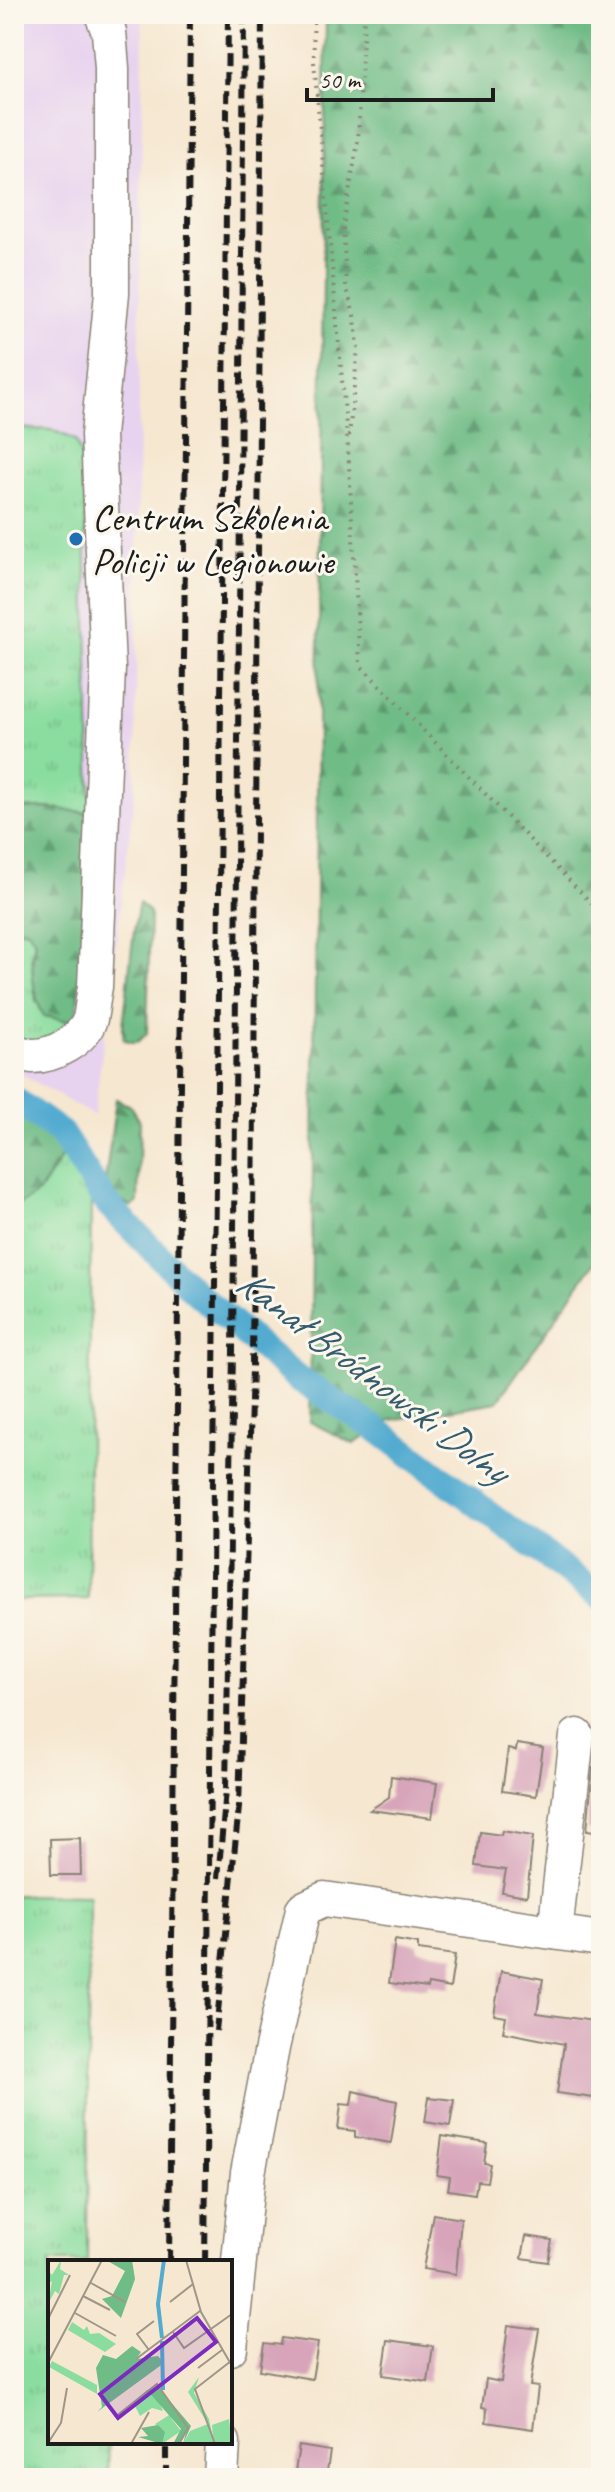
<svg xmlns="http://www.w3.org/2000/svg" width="615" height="2492" viewBox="0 0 615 2492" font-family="Caveat,sans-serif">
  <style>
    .built { fill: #e7d2ef }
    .grass { fill: url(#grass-tufts); stroke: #537c5e; stroke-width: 2 }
    .forest { fill: url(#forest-firs); stroke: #466c51; stroke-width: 2 }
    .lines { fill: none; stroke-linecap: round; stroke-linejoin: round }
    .canal { stroke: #53abd0; stroke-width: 26 }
    .building { fill: #d7a4ba }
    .minor-casing { stroke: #898276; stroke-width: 37 }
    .path { stroke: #898276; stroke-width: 4; stroke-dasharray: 2 6; stroke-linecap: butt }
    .minor { stroke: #fff; stroke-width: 34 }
    .rail { stroke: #1c1c1c; stroke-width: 6; stroke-dasharray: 12 6; stroke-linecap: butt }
    .poi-dot { fill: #1f6fb2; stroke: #fbf7ec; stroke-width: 3 }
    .labels { text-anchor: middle; stroke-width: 6; stroke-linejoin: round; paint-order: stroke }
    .poi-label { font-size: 38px; fill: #1c1c1c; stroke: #fbf7ec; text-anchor: start }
    .water-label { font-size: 40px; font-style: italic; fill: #355c6d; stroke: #fbf7ec }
    .inset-river { fill: none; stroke: #53abd0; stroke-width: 4 }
    .inset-road { fill: none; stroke: #9f9688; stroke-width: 2 }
    .view { fill: #7b2cbf; fill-opacity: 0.15; stroke: #7b2cbf; stroke-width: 4 }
    .inset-edge { fill: none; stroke: #1c1c1c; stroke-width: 4 }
  </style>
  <defs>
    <pattern id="grass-tufts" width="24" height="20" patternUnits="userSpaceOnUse" patternTransform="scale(2)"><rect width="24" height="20" fill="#8add9f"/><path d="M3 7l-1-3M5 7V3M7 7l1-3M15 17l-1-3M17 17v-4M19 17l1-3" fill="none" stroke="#76bd88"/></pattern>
    <pattern id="forest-firs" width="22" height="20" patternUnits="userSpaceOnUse" patternTransform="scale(2)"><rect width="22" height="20" fill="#6fbc86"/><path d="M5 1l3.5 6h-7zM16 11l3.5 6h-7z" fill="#5a986d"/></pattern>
  </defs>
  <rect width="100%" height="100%" fill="#fbf7ec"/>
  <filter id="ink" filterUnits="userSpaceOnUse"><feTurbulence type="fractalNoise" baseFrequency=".0125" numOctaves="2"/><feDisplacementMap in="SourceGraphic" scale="16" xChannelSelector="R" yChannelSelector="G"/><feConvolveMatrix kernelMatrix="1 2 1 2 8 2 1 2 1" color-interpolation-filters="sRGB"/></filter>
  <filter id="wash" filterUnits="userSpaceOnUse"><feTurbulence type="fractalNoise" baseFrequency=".006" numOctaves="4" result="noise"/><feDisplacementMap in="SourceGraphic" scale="32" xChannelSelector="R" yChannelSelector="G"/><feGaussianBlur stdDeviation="1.8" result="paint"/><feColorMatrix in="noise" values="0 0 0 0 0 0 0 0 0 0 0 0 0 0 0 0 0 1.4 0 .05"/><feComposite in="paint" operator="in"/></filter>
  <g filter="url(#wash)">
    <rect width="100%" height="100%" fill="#f6e7d0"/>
    <path class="built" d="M14 14H143L135 792 94 1116 23 1075 14 1073Z"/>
    <g class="grass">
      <path d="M14 428 52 430 75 440 84 463 91 813 47 808 14 809Z"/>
      <path d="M22 928 29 931 35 941 31 957 36 1002 77 1015 64 1038 14 1045V934Z"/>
      <path d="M64 1153 91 1196 88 1599 14 1600V1208L39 1192Z"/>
      <path d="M14 1895 89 1896 87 2262H50V2442H109L108 2478H14Z"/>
    </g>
    <g class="forest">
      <path d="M326 14H601V1253L497 1402 391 1420 354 1444 310 1422Z"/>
      <path d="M47 808 91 813 77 1015 68 1021 44 1016C32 996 30 963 35 941L29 931 22 928 14 934V809Z"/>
      <path d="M139 903 149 911 150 917 147 1033C139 1042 136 1045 124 1039 121 1028 124 1020 125 1009 130 973 131 938 139 903Z"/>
      <path d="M116 1099 130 1106 140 1121 138 1202 132 1207 113 1197 105 1182Z"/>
      <path d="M14 1115 46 1132 64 1153 39 1192 14 1208Z"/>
    </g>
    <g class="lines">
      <path class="canal" d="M14 1099 61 1133 104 1200 125 1222 192 1289 297 1378 378 1430 601 1597"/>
    </g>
    <g id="blocks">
      <g class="building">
        <path d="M517 1744 543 1748 536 1796 502 1791 508 1749 516 1751Z"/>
        <path d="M593 1768 601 1770V1832L587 1830Z"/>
        <path d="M391 1776 437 1783 432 1818 370 1810 389 1797Z"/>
        <path d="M502 1831 533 1836 527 1896 502 1892 506 1870 476 1866 480 1832 501 1835Z"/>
        <path d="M80 1838 81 1875H51L50 1839Z"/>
        <path d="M395 1940 418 1944V1950L455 1955 450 1988 428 1984 427 1988 389 1983Z"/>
        <path d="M501 1971 543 1979 537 2013 601 2022V2099L557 2093 564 2044 503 2032 506 2017 494 2015Z"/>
        <path d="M353 2091 397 2101 391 2143 355 2137V2131L338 2129 341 2104 351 2105Z"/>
        <path d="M429 2097 454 2100 450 2126 425 2122Z"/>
        <path d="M442 2136 487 2143 484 2163 490 2164 487 2182 477 2181 475 2194 448 2190 450 2177 437 2175Z"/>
        <path d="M433 2214 461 2219 456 2274 423 2269Z"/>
        <path d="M526 2236 552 2240 548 2262 522 2258Z"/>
        <path d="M508 2325 539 2329 530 2386 538 2387 533 2429 486 2422 487 2408 482 2407 486 2379 501 2382Z"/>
        <path d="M281 2338 318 2343 312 2379 260 2370 264 2343 280 2345Z"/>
        <path d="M388 2340 433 2346 428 2382 383 2375Z"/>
        <path d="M299 2446 330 2451 326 2478H294Z"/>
      </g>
    </g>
  </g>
  <g filter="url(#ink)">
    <use href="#blocks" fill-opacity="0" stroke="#898276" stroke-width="2"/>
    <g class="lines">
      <defs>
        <g id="minor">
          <path d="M14 1051C20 1053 27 1056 33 1056 54 1056 83 1040 90 1019 92 1009 93 997 95 987L108 669 98 435 112 293V68L109 32 102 14"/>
          <path d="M555 1932 577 1736"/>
          <path d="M230 2348 248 2173 272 2048 303 1909 324 1899 601 1939"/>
          <path d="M221 2478 223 2442"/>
        </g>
      </defs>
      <use href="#minor" class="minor-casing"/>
      <g class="path">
        <path d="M313 14 314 62 348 448 360 665 601 913"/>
        <path d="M349 436 358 348 355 319 346 285 343 227 358 142 364 14"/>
      </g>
      <use href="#minor" class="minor"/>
      <g class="rail">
        <path d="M218 1878 226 1790 233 1351 244 14"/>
        <path d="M216 2031 239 1807 252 1368 262 14"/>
        <path d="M169 2262 190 14"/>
        <path d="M205 2262 228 14"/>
        <path d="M166 2478V2442"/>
      </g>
    </g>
  </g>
  <circle class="poi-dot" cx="76" cy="539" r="8"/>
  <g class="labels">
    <g class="poi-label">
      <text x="92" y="530">Centrum Szkolenia<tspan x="92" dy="44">Policji w Legionowie</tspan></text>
    </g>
    <g class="water-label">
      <text transform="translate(373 1375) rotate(37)" y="14">Kanał Bródnowski Dolny</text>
    </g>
  </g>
  <g transform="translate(48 2260)">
    <rect width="184" height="184" fill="#f6e7d0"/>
    <path d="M13 0 12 9 21 15H16L11 34 7 31 0 44 4 21 0 24V10L4 15ZM24 62 36 70 39 66 42 74 51 73 68 84 57 92 20 70ZM4 101 49 125V134L1 107ZM151 117 146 133 161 159 165 178 164 165 181 159 184 184H135L142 171 160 164 140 132ZM99 130 109 136 115 151 104 148 92 156 85 142ZM126 152 134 161 123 158 133 171 114 184 116 171 107 164Z" fill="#8add9f"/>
    <path d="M58 0H84L87 19 73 58 54 39 64 36 77 11ZM84 86 93 92 88 99 110 96 116 103 49 152 54 147 48 108 55 95 68 99ZM110 127 143 166 135 184 139 169 131 184H125L133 169 99 130ZM110 165 117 172 114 184 90 177 100 176 93 168Z" fill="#6fbc86"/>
    <path class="inset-river" d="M114 78 110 44 116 0M114 81 115 130"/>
    <path class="inset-road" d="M138 0 153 52 184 106M43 23 77 42M35 36 62 50M122 42 145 24M27 53 68 76M1 57 22 15M125 72 136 88 184 54M101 90 89 74 106 61M88 99 152 51M0 103 54 0M150 108 174 90M67 157 109 124 140 168 131 184M0 183 13 163 19 128M83 184 101 152M167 184 147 129 183 101"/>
    <path class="view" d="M149 58 168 82 70 158 52 134Z"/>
    <rect width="184" height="184" class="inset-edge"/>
  </g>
  <rect width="615" height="2492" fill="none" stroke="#fbf7ec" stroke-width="48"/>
  <path d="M307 88v12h186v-12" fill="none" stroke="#1c1c1c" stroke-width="4"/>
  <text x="319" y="88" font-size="24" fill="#1c1c1c" stroke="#fbf7ec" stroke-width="6" paint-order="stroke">50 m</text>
</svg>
